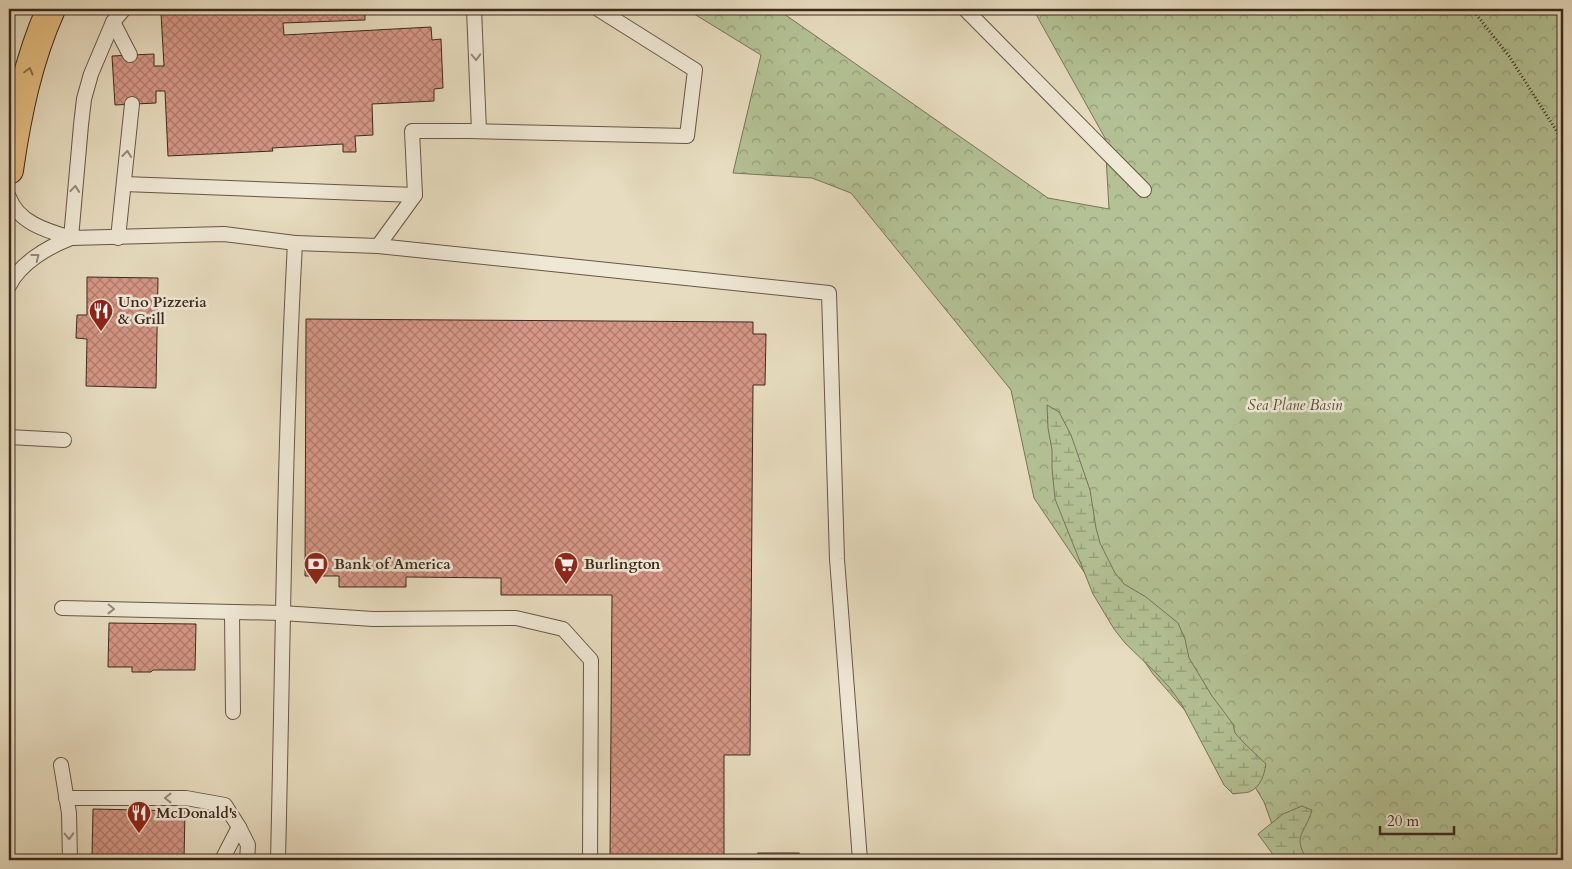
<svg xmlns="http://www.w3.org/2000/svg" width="1572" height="869" viewBox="0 0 1572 869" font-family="Cardo,serif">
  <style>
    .forest { fill: url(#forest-crowns); stroke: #787559 }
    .wetland { fill: url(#wetland-marsh); stroke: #787559 }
    .building { fill: url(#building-cross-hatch); stroke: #3c291e }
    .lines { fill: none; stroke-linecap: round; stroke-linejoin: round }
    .service-casing { stroke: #675646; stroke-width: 16 }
    .trunk-casing { stroke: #3c291e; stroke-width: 30 }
    .path { stroke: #3c291e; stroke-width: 3; stroke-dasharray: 1 2.5; stroke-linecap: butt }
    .service { stroke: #efe8d5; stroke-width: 14 }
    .trunk { stroke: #e4be80; stroke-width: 28 }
    .oneway { stroke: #96887a }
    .oneway2 { stroke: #886c4a }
    .labels { text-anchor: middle; stroke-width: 5; stroke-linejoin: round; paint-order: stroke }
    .poi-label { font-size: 15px; font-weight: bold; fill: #3c291e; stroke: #efe8d5; text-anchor: start }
    .park-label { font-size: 15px; font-style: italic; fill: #5a4f3c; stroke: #efe8d5 }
  </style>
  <defs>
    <pattern id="forest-crowns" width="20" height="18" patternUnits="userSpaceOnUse" patternTransform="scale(1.25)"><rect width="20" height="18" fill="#b3c194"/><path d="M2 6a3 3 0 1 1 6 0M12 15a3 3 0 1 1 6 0" fill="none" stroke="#939d78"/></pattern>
    <pattern id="wetland-marsh" width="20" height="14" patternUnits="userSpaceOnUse" patternTransform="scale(1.25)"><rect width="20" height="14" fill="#b3c194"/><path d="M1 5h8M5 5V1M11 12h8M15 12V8" fill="none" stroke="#939d78"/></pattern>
    <pattern id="building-cross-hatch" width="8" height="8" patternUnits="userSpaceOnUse" patternTransform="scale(1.25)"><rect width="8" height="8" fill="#d69786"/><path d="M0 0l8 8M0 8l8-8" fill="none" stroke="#af7b6d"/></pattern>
  </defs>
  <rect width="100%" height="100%" fill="#e7dcbf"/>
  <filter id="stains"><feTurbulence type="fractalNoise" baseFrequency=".004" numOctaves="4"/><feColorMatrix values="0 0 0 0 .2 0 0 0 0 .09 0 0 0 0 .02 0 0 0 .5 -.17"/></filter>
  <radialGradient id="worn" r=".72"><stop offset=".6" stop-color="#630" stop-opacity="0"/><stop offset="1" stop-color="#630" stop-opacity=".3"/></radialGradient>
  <path class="forest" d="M686 9H777L1048 198 1109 209 1105 138 1033 9H1563V860H1284L1276 835 1264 802 1249 777 1204 732 1153 674 1034 498 1011 390 851 193 812 178 733 173 761 55Z"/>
  <g class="wetland">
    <path d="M1047 405 1059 412 1071 435 1090 490 1096 528 1100 543 1115 573 1124 584 1146 597 1178 623 1185 639 1189 658 1212 696 1233 724 1235 733 1245 744 1266 764C1264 775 1261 787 1249 792 1245 793 1238 793 1233 794L1224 785 1182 705 1170 688 1156 673 1125 643 1114 629 1093 594 1055 499 1052 468V450L1048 428Z"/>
    <path d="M1302 806 1312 810C1305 835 1292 834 1307 860H1277L1258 834 1283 814Z"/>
  </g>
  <g class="building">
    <path d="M170 9H365V20L283 23 284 35 431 27 432 40 441 39 443 88 434 89V101L372 104 373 135 355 136 356 152H343V144L272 148 273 151 168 156 165 91H156V103L115 105 112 56 154 54V66H164L161 13 170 12Z"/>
    <path d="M87 277 158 278 156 388 86 386 87 339 76 338 77 315H87Z"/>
    <path d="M306 319 753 322V334H766L765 385H753L750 755H724V860H610L612 595H501V578L406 577V587H339V576H305Z"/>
    <path d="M109 623 196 624 195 670H153L151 672H132V667H108Z"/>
    <path d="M93 809 185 811 184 860 92 857Z"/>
    <rect x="758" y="853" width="41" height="7"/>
  </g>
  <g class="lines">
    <defs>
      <g id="service">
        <path d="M474 9 479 131"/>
        <path d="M965 9 1144 190"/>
        <path d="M113 22 130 55"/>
        <path d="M124 184 415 195"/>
        <path d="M9 197C18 223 48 231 71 238L224 234 295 243C284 449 283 654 278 860"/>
        <path d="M71 238 81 125 84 99 91 74 113 22 124 9"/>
        <path d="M118 238 132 104"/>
        <path d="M295 243 378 246 415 195 412 131H468L687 136 695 70 598 9"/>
        <path d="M378 246 829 293 837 559 860 860"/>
        <path d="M9 286C20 263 48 247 71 238"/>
        <path d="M9 437 64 440"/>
        <path d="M62 608 282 613 373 619 516 618 563 629 591 660 590 860"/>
        <path d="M232 612 233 712"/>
        <path d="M61 765 69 813 70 860"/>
        <path d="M66 798H186L225 805 239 827 248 845 247 860"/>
        <path d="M222 860 239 827"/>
      </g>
      <path id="trunk" d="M9 170C17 115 28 60 51 9"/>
    </defs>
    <use href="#service" class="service-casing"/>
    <use href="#trunk" class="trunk-casing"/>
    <path class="path" d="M1472 9 1509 56 1563 141"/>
    <use href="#service" class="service"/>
    <use href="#trunk" class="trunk"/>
  </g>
  <defs><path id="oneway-chevron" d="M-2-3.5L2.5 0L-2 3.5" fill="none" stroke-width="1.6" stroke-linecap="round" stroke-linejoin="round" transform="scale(1.25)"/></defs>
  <g class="oneway">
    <use href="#oneway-chevron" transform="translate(476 57) rotate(88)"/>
    <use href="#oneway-chevron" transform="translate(127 154) rotate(-84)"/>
    <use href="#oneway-chevron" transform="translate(75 189) rotate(-85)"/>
    <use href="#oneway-chevron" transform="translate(36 257) rotate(-38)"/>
    <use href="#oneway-chevron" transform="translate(111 609) rotate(1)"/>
    <use href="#oneway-chevron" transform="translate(168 798) rotate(-180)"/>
    <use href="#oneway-chevron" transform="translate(69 836) rotate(88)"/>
  </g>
  <use class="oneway2" href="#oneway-chevron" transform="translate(29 71) rotate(-75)"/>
  <defs>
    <symbol id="restaurant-pin" viewBox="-11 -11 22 30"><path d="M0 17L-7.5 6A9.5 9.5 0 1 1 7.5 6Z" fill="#8f2418" stroke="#efe8d5"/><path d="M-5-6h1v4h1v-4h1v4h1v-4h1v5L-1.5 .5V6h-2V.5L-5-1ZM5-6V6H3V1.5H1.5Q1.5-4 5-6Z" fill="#fff"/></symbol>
    <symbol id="bank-pin" viewBox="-11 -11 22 30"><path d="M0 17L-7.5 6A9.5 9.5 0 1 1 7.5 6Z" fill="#8f2418" stroke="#efe8d5"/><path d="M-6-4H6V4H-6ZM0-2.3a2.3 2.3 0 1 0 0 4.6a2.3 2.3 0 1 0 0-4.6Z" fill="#fff"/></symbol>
    <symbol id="supermarket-pin" viewBox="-11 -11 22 30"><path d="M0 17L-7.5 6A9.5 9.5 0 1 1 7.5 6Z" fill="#8f2418" stroke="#efe8d5"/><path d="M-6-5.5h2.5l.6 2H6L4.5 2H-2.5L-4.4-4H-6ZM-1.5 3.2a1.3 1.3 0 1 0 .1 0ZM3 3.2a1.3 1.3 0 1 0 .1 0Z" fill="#fff"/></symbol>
  </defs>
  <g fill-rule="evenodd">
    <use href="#restaurant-pin" x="87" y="297" width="28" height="38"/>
    <use href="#bank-pin" x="302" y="550" width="28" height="38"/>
    <use href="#supermarket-pin" x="552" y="550" width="28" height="38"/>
    <use href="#restaurant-pin" x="125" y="799" width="28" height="38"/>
  </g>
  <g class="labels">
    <g class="poi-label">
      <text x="118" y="307">Uno Pizzeria<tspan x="118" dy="17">&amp; Grill</tspan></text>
      <text x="334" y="569">Bank of America</text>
      <text x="584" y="569">Burlington</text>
      <text x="156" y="818">McDonald's</text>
    </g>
    <g class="park-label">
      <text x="1295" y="410">Sea Plane Basin</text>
    </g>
  </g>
  <rect width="1572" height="869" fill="none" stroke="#e7dcbf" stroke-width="30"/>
  <rect x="10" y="10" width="1552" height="849" fill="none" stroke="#3c291e" stroke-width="2.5"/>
  <rect x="15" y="15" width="1542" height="839" fill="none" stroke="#3c291e"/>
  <path d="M1380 826v8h74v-8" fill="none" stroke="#3c291e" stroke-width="2.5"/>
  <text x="1387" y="826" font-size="15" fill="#3c291e" stroke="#efe8d5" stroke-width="4" paint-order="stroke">20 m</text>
  <rect width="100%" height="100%" filter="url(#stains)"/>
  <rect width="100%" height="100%" fill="url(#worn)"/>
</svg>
